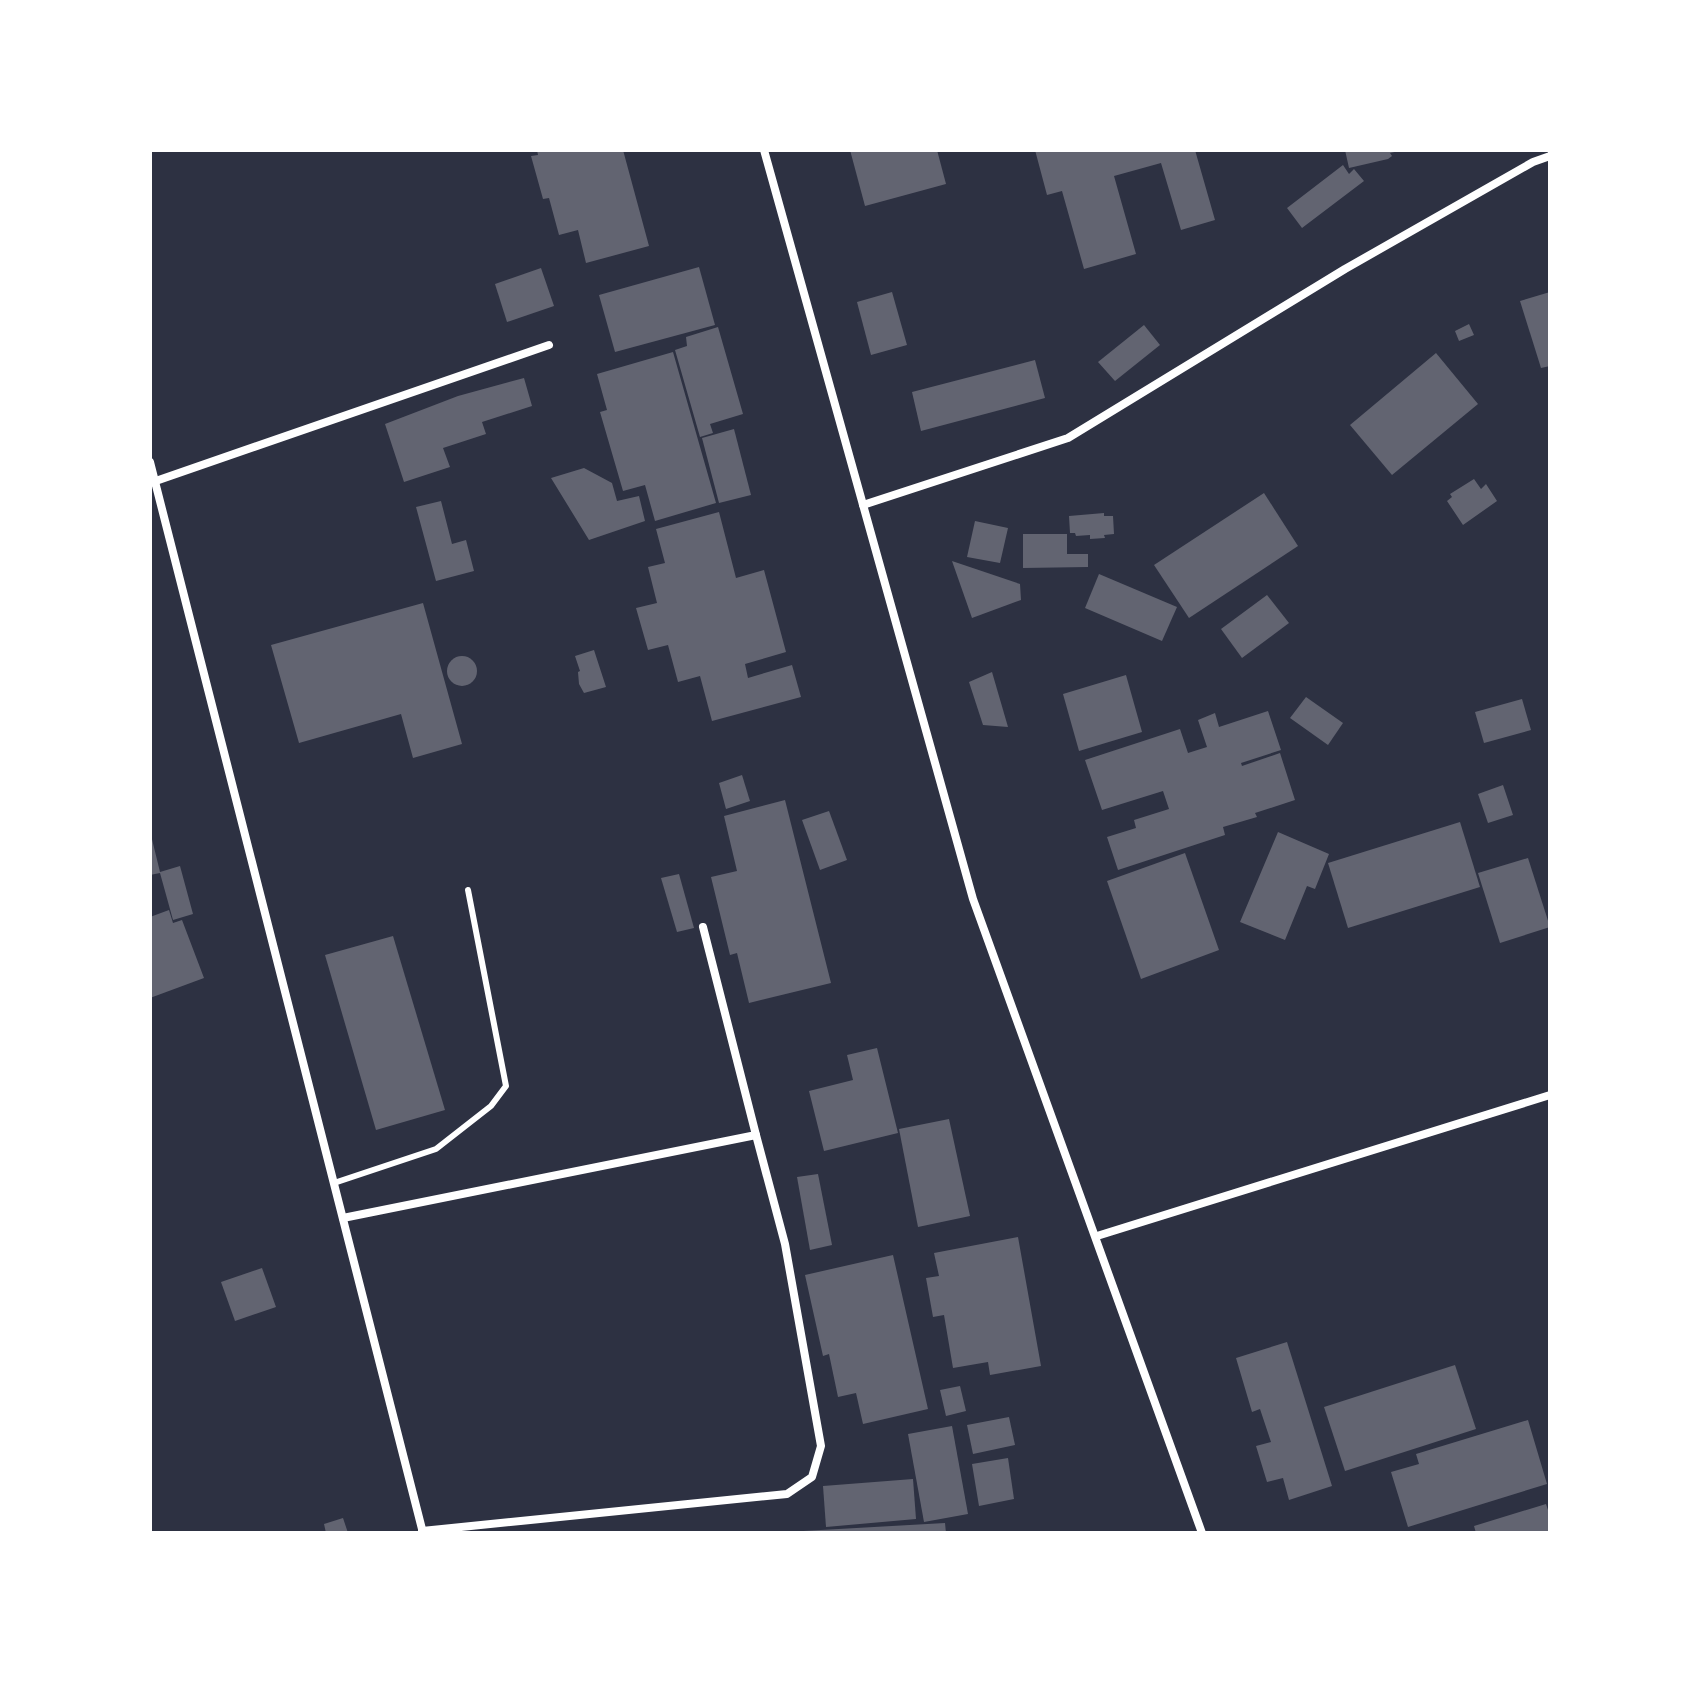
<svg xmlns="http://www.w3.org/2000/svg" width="1700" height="1683" viewBox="0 0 1700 1683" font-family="Raleway,sans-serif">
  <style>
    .building { fill: #626471 }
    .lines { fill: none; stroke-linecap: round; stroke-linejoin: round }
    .service { stroke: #fff; stroke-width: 6 }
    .minor { stroke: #fff; stroke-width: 8 }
  </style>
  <rect width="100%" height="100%" fill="#2d3142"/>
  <g class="building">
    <path d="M537 150H623L649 246 586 263 578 230 559 235 549 198 543 199 531 156 538 155Z"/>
    <path d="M850 150H937L946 184 865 206Z"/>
    <path d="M1035 150H1195L1215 220 1181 230 1161 163 1114 176 1136 254 1084 269 1062 191 1047 195Z"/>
    <path d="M1345 150H1398L1399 151 1390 153 1392 156 1388 159 1349 168Z"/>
    <path d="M1343 165 1349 174 1354 169 1364 181 1302 228 1287 208Z"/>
    <path d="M699 267 715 325 615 352 599 295Z"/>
    <path d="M541 268 554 306 507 322 495 284Z"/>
    <path d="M892 292 907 345 871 355 857 302Z"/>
    <path d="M1550 292V366L1541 368 1520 301Z"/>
    <path d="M1469 324 1474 335 1459 341 1455 331Z"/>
    <path d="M1144 325 1160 345 1115 381 1098 362Z"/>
    <path d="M718 327 743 414 710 424 713 433 700 437 675 350 687 346 686 337Z"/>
    <path d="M673 352 716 503 655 521 645 485 623 491 600 412 607 410 597 374Z"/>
    <path d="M1436 353 1478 404 1392 475 1350 425Z"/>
    <path d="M1035 360 1045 398 921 431 912 392Z"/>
    <path d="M524 378 532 406 482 422 486 434 443 448 450 467 404 482 385 424 458 396Z"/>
    <path d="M734 429 751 495 719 503 702 438Z"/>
    <path d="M584 468 612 483 617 501 639 496 645 521 589 540 551 478Z"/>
    <path d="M1474 479 1481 489 1486 484 1497 501 1463 525 1447 501 1452 497 1450 494Z"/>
    <path d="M1264 493 1298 546 1189 618 1154 565Z"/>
    <path d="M441 501 452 544 466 540 474 571 436 581 416 507Z"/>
    <path d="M719 512 736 578 764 570 786 652 745 664 748 678 792 665 801 697 712 721 700 676 678 682 668 645 648 650 636 608 657 603 648 567 665 563 656 529Z"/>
    <path d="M1104 513V516H1113L1114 534 1104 535 1105 538 1090 539V535L1076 536 1075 533H1070L1069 516Z"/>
    <path d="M975 521 1008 528 1000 563 967 557Z"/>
    <path d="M1023 534H1067V554H1088V567L1023 568Z"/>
    <path d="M952 561 1020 584 1021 600 972 618Z"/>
    <path d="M1099 574 1177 607 1162 641 1085 608Z"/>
    <path d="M1267 595 1289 623 1242 658 1221 629Z"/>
    <path d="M423 603 462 744 413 758 401 714 299 743 271 645Z"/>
    <path d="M594 650 606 687 584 693 579 684 578 672 580 671 575 656Z"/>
    <circle cx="462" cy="671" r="15"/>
    <path d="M992 672 1008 727 983 725 969 682Z"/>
    <path d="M1126 675 1142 732 1079 751 1063 694Z"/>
    <path d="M1306 697 1343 723 1328 745 1290 718Z"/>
    <path d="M1522 699 1531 730 1484 743 1475 712Z"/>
    <path d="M1268 711 1281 750 1241 763 1242 766 1280 753 1295 800 1255 813 1257 817 1223 827 1225 835 1118 870 1107 837 1136 828 1134 820 1169 809 1163 791 1102 810 1085 760 1180 729 1188 753 1207 747 1198 720 1215 713 1219 727Z"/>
    <path d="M742 775 750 801 726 809 719 783Z"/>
    <path d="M1503 785 1513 815 1488 823 1478 794Z"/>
    <path d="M785 800 831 983 749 1003 737 953 730 955 711 877 737 871 724 816Z"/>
    <path d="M829 811 847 860 820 870 802 820Z"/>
    <path d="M1460 822 1480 887 1348 928 1328 863Z"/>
    <path d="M150 831 160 872 180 866 193 914 173 920 160 873 150 875Z"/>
    <path d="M1278 832 1329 854 1315 889 1307 886 1285 940 1240 922Z"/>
    <path d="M1185 853 1219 950 1141 979 1107 881Z"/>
    <path d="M1528 858 1550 927 1500 943 1478 873Z"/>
    <path d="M679 874 694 928 677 932 661 878Z"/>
    <path d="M169 910 173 923 182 920 204 978 150 998V917Z"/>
    <path d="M393 936 445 1110 376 1130 325 955Z"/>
    <path d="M877 1048 898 1133 824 1151 809 1091 853 1080 847 1055Z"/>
    <path d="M949 1119 970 1216 918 1227 899 1129Z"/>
    <path d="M818 1174 832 1245 810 1250 797 1177Z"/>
    <path d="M1018 1237 1041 1366 990 1375 988 1362 953 1368 944 1315 933 1317 926 1278 939 1276 934 1253Z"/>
    <path d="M893 1255 928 1409 863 1424 856 1393 838 1397 829 1354 823 1356 805 1275Z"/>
    <path d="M262 1268 276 1307 235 1321 221 1282Z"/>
    <path d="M1287 1342 1332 1486 1289 1500 1283 1478 1267 1482 1256 1446 1271 1442 1260 1409 1252 1412 1236 1358Z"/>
    <path d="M1455 1365 1476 1429 1345 1471 1324 1407Z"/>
    <path d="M960 1386 966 1411 946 1416 940 1390Z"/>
    <path d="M1009 1417 1015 1445 973 1454 967 1425Z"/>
    <path d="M1528 1420 1547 1484 1408 1527 1391 1472 1419 1464 1416 1454Z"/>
    <path d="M952 1426 968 1514 924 1522 908 1434Z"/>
    <path d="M1008 1458 1014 1499 979 1506 972 1464Z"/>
    <path d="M913 1479 916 1519 826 1527 823 1486Z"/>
    <path d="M1546 1504 1550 1516V1533H1476L1474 1526Z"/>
    <path d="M343 1518 348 1533H326L324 1524Z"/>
    <path d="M945 1523 946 1533H803V1531Z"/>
  </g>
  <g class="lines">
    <path class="service" d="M334 1183 436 1149 491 1106 506 1086 468 890"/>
    <g class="minor">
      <path d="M764 150 973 899 1202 1533"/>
      <path d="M150 462 423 1533"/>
      <path d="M150 483 549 345"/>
      <path d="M863 505 1068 438 1345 269 1533 162 1550 156"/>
      <path d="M343 1218 756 1135 703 927"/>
      <path d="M1097 1236 1550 1095"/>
      <path d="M422 1531 787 1494 812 1477 821 1446 785 1244 756 1135"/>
    </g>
  </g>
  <rect width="1700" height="1683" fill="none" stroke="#ffffff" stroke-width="304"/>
</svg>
